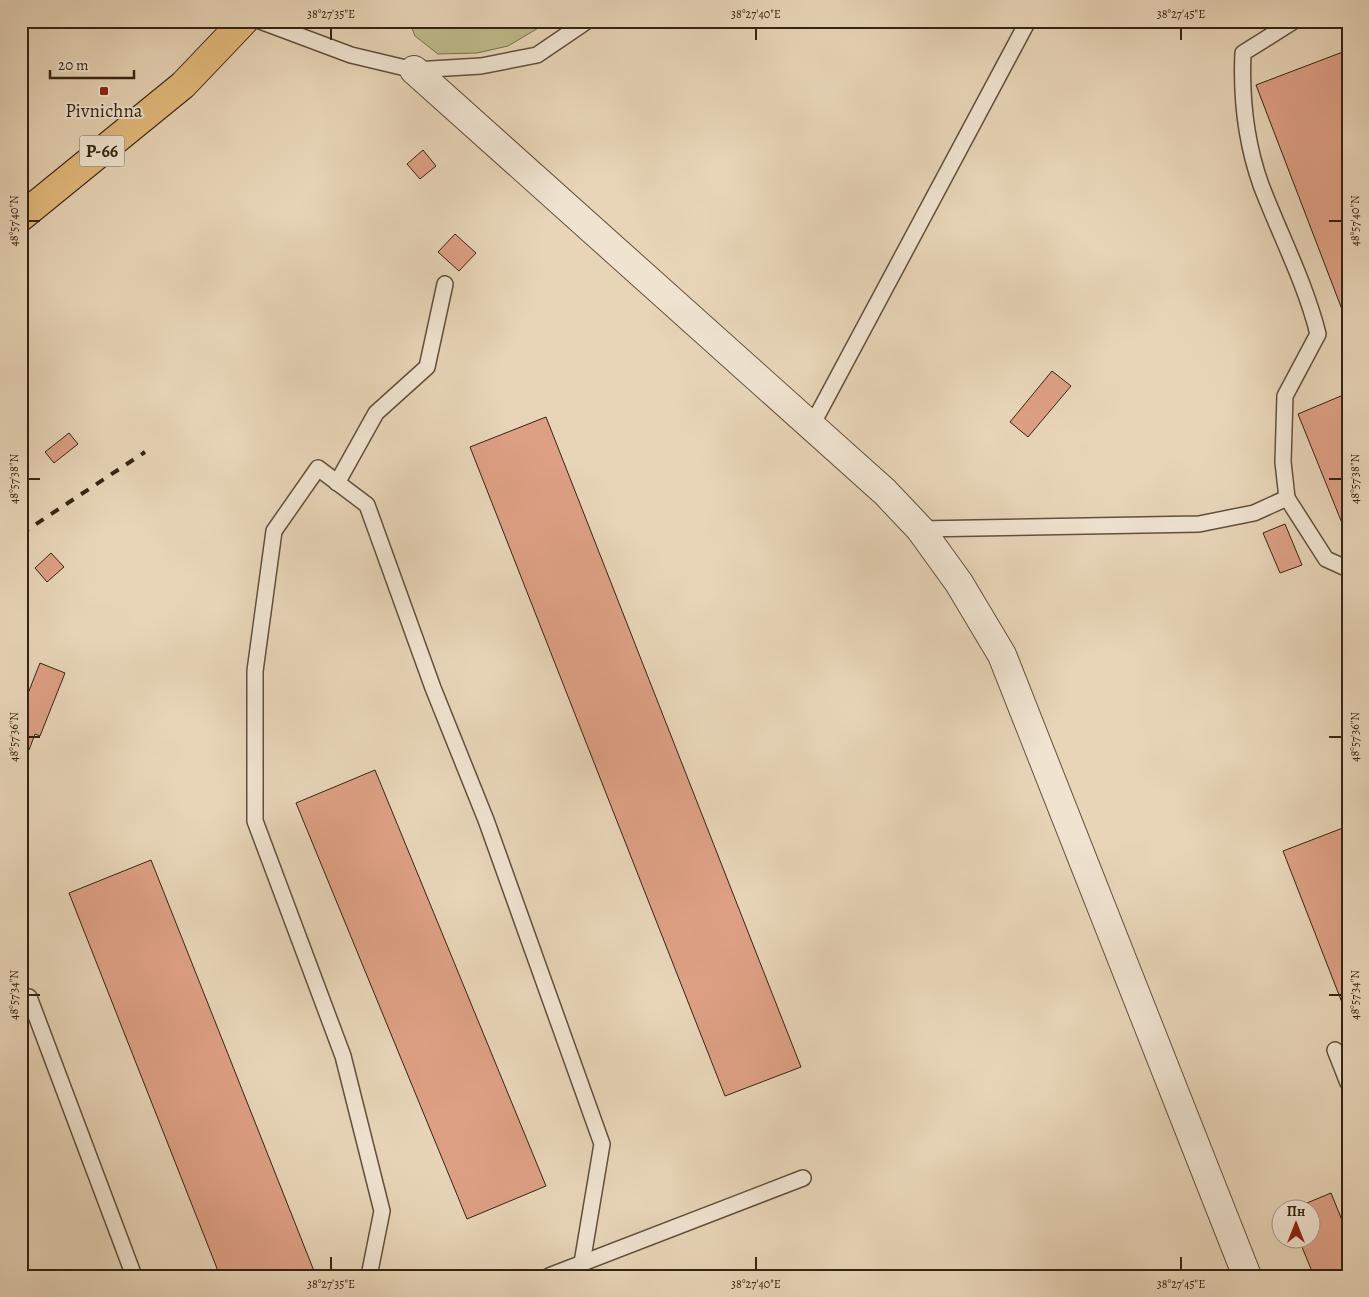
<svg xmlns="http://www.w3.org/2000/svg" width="1369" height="1297" viewBox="0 0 1369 1297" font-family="Alegreya,serif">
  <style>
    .green { fill: #bebb8a; stroke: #7a704e }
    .building { fill: #dea085; stroke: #352412 }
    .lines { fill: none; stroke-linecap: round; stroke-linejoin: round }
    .lane-casing { stroke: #62503c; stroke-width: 18 }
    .street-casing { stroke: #62503c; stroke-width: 30 }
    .primary-casing { stroke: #352412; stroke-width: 30 }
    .lane { stroke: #f0e4d1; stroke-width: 15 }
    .street { stroke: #f0e4d1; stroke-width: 28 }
    .primary { stroke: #e4ba7c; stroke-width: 28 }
    .rail { stroke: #352412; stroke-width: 4; stroke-dasharray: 9 9; stroke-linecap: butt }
    .ticks { fill: none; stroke: #352412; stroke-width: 2 }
    .poi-dot { fill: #8f2418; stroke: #f0e4d1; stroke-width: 2 }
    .labels { text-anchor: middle; stroke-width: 4; stroke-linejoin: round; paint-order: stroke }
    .shield { fill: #f0e4d1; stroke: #6d5e4b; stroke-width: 1 }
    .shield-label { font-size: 18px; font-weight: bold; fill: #352412 }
    .poi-label { font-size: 19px; fill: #352412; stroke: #f0e4d1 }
    .neatline { fill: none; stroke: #352412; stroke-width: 2 }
    .ticks-label { font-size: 12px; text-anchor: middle; fill: #352412 }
  </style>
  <rect width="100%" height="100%" fill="#e8d5b8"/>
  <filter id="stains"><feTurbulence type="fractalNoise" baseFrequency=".004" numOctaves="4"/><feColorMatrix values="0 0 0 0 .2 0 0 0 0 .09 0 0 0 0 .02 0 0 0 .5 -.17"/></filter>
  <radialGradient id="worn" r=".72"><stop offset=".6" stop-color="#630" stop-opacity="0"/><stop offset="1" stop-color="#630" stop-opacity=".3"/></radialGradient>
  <path class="green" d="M409 21H550L508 46 477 53 438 54 415 36Z"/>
  <g class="building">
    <path d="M1348 50V325L1256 85Z"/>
    <path d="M423 150 436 166 420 179 407 164Z"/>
    <path d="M455 234 476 253 459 271 438 252Z"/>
    <path d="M1052 371 1071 386 1028 437 1010 422Z"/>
    <path d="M1348 393V538L1298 414Z"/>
    <path d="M546 417 801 1067 725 1096 470 447Z"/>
    <path d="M69 433 78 444 54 463 45 452Z"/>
    <path d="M1285 524 1302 565 1280 573 1263 533Z"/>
    <path d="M51 553 64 567 47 582 35 568Z"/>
    <path d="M40 663 65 673 40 736 35 734 29 750 21 747 23 729H21V711Z"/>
    <path d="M375 770 546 1186 467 1219 296 803Z"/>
    <path d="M1348 826V1018L1283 851Z"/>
    <path d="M151 860 316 1276H220L69 893Z"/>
    <path d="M1331 1193 1346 1230 1348 1229V1276H1314L1299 1240H1312V1210H1290Z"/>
  </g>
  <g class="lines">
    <defs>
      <g id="lane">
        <path d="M260 21 351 55 414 70 481 66 537 55 587 21"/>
        <path d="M811 427 1028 21"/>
        <path d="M337 483 376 413 427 367 445 284"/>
        <path d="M1287 498 1283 462 1285 396 1318 334C1305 282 1280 235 1261 185 1246 143 1241 97 1243 53L1294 21"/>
        <path d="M920 529 1199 524 1254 513 1287 498 1326 559 1348 569"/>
        <path d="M29 997 134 1276"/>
        <path d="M1335 1050 1348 1083"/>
        <path d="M369 1276 382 1211 343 1056 255 821V671L274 531 318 468 367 505 433 688 486 820 602 1144 582 1263"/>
        <path d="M549 1276 803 1178"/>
      </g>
      <path id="street" d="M414 70 885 492 920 529 959 583 1002 655 1247 1276"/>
      <path id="primary" d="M21 217 183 85 244 21"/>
    </defs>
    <use href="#lane" class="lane-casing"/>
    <use href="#street" class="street-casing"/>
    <use href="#primary" class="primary-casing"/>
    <use href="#lane" class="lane"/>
    <use href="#street" class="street"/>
    <use href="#primary" class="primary"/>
    <path class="rail" d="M21 534 145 452"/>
  </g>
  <path class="ticks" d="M331 28V40M756 28V40M1181 28V40M28 221H40M1329 221H1342M28 479H40M1329 479H1342M28 737H40M1329 737H1342M28 995H40M1329 995H1342M331 1257V1270M756 1257V1270M1181 1257V1270"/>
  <rect class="poi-dot" x="99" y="86" width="10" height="10" rx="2.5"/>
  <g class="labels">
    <rect class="shield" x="79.5" y="135.5" width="45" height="31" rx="4"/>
    <g class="shield-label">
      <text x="102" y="157">Р-66</text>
    </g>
    <g class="poi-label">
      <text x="104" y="117">Pivnichna</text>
    </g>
  </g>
  <rect width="1369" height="1297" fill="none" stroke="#e8d5b8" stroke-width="55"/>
  <g transform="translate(1296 1224)"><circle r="24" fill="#f0e4d1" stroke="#a59785"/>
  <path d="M0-4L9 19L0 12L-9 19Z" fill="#8f2418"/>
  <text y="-8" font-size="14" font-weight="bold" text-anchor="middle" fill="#352412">Пн</text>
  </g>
  <path d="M50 70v8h84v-8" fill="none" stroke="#352412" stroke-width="2.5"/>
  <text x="58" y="70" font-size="15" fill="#352412" stroke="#f0e4d1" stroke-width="4" paint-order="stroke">20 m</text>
  <rect x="28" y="28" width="1314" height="1242" class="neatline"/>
  <g class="ticks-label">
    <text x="331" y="18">38°27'35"E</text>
    <text x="756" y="18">38°27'40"E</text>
    <text x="1181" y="18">38°27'45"E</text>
    <text transform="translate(14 221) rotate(-90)" y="4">48°57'40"N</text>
    <text transform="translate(1355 221) rotate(-90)" y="4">48°57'40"N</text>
    <text transform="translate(14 479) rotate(-90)" y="4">48°57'38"N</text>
    <text transform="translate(1355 479) rotate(-90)" y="4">48°57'38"N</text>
    <text transform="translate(14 737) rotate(-90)" y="4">48°57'36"N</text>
    <text transform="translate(1355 737) rotate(-90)" y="4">48°57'36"N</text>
    <text transform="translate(14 995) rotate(-90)" y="4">48°57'34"N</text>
    <text transform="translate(1355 995) rotate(-90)" y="4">48°57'34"N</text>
    <text x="331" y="1288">38°27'35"E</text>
    <text x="756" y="1288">38°27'40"E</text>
    <text x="1181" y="1288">38°27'45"E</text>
  </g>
  <rect width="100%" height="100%" filter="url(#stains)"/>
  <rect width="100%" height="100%" fill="url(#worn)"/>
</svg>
